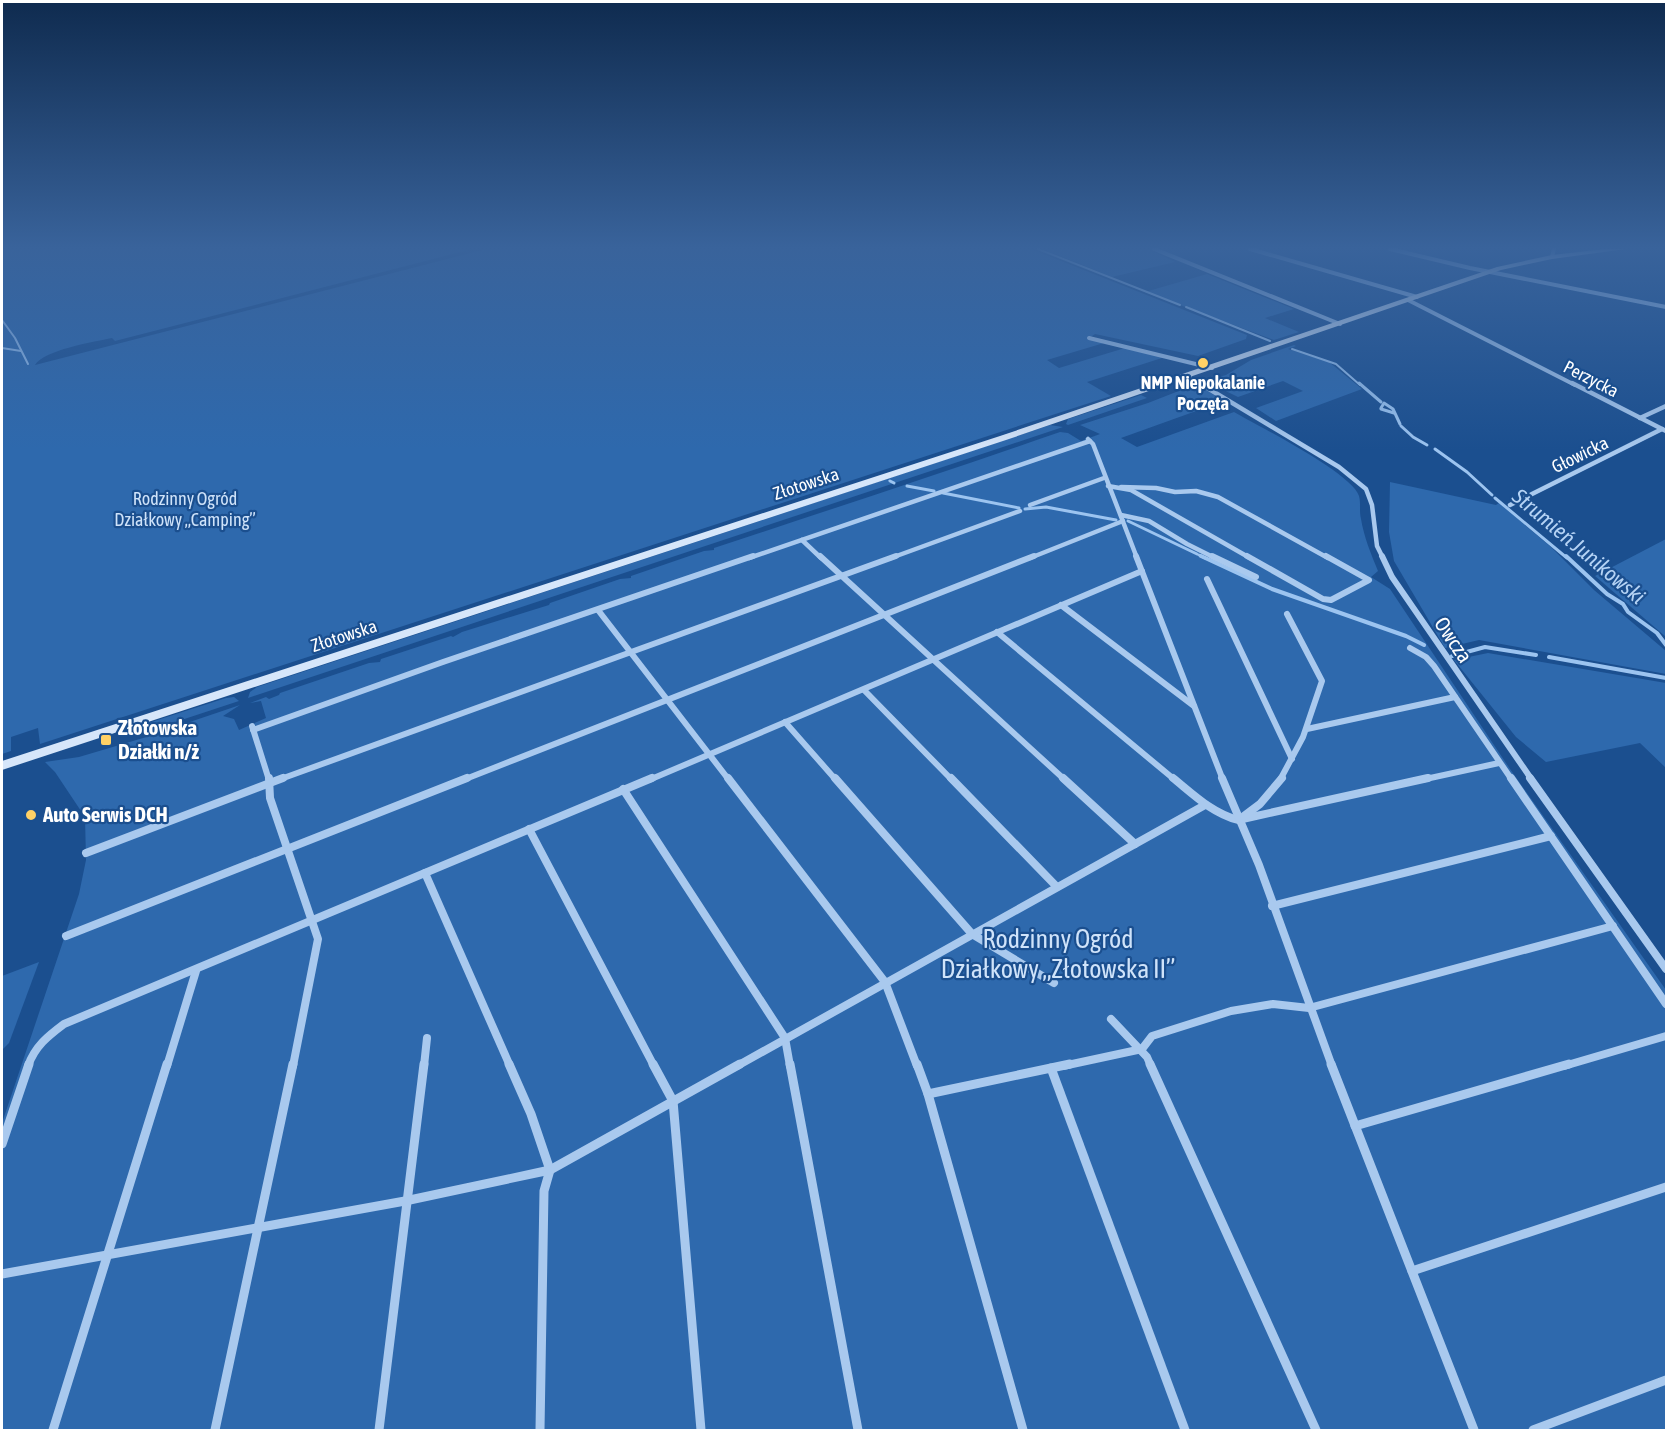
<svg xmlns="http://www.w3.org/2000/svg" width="1668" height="1432" viewBox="0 0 1668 1432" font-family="'Asap Condensed',sans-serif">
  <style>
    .green { fill: #2e69ad }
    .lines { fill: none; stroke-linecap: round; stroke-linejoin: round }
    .stream-far2 { stroke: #9cc4f0; stroke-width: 2 }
    .stream-far1 { stroke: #9cc4f0; stroke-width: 3 }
    .stream { stroke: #9cc4f0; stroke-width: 4 }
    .street-far4 { stroke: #a9c9ee; stroke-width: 4 }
    .street-far3 { stroke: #a9c9ee; stroke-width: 4.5 }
    .street-far2 { stroke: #a9c9ee; stroke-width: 6 }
    .street-far1 { stroke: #a9c9ee; stroke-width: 8 }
    .street { stroke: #a9c9ee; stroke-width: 9 }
    .secondary { fill: #d6e6fa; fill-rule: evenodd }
    .poi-dot { fill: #ffd166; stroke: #1b4f8f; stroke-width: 2 }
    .labels { text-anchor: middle; stroke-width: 4.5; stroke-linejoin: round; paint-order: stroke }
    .far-street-label { font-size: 18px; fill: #fff; stroke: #1b4f8f }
    .far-poi-label { font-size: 18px; font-weight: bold; fill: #fff; stroke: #1b4f8f }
    .far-park-label { font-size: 18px; fill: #cfe3fa; stroke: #1b4f8f }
    .street-label { font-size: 21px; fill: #fff; stroke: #1b4f8f }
    .poi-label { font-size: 21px; font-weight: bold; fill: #fff; stroke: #1b4f8f; text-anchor: start }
    .water-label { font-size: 22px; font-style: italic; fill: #b5d3f5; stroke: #1b4f8f }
    .near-park-label { font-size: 26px; fill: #cfe3fa; stroke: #1b4f8f }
  </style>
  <rect width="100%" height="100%" fill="#1b4f8f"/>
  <g class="green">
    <path d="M2 249H472L115 341 112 338C93 342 44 350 35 365L486 249H1031L1247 335 1246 339 1198 356 1095 334 1088 339 1104 343 1047 360 1059 368 1125 348 1165 357 1087 382 1111 396 40 744 38 728 11 737V751L2 754Z"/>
    <path d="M1043 249H1149L1175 262 1112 277Z"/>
    <path d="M1207 274 1294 309 1265 318 1299 332 1274 340 1145 292Z"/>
    <path d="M1294 345 1296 346 1288 349 1329 362 1362 389 1276 421 1256 408 1303 391 1283 381 1238 397 1205 381 1226 375 1251 360Z"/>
    <path d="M1194 385H1198L1224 401 1121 438 1137 447 1234 412C1258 426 1352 473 1359 496 1361 503 1359 511 1361 519 1364 537 1371 554 1378 571L1371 577 1390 589 1510 769 1666 990V1430H2V1123L79 894 86 860 85 817 55 772 45 762 79 757 160 733 163 734 174 730 175 727 240 705 223 716 234 719 239 730 266 718 261 701 250 703 266 697 269 699 279 695 280 693 369 663 380 662 381 659 451 636 453 637 462 632 549 605 550 603 620 579 631 578V576L704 551 714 550V548C832 509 948 471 1060 432L1068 433 1081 441 1100 434 1080 425 1148 403Z"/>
    <path d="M1141 395 1147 398 1068 425 1066 424 1068 419Z"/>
    <path d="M1050 425 1063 427 248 698 250 692 257 687Z"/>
    <path d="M1390 482 1496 505 1499 503 1551 547 1594 590 1666 651V674L1479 640 1445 648 1394 561 1389 532Z"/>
    <path d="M1666 539V637L1595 576Z"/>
    <path d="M1488 653 1666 683V768L1640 743 1546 762 1516 737 1454 660Z"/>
    <path d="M234 697 239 701 148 731H143L142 725 226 698Z"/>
    <path d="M39 962 9 1043 2 1050V976Z"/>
  </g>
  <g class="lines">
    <g class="stream-far2">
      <path d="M1038 249 1180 305"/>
      <path d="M1186 307 1270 341"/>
      <path d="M2 320 15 338 28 364"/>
      <path d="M2 348 21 351"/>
      <path d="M1292 349 1336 364 1360 385"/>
    </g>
    <g class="stream-far1">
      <path d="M1359 383 1381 402"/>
      <path d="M1381 408 1384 403 1393 409 1400 424"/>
      <path d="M1381 409 1394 413"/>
      <path d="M1401 426 1412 436"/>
      <path d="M1413 437 1427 445"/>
      <path d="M1435 449 1467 472 1492 495"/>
      <path d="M890 481 894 483"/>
      <path d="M907 486 934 491"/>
      <path d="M943 493 1019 508"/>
      <path d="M1495 498 1567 558"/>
      <path d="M1025 509 1046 507 1116 520"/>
      <path d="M1128 521 1197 554"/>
      <path d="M1199 555 1205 558"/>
    </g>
    <g class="stream">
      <path d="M1201 556 1272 589 1406 636 1424 645"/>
      <path d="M1566 556 1607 594 1623 604 1628 612 1657 633 1666 645"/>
      <path d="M1452 656 1485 647 1536 655"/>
      <path d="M1549 657 1666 678"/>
    </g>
    <g class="street-far4">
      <path d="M1154 249 1340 324"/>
      <path d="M1250 249 1417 297"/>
      <path d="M1390 249 1470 268 1666 307"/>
      <path d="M1552 257 1554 249"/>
      <path d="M1408 300 1575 385"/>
      <path d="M1089 338 1212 368"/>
      <path d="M1187 376 1201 385"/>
    </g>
    <g class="street-far3">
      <path d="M1199 383 1339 467 1366 489 1372 505 1377 546 1383 558"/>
      <path d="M1572 383 1666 431"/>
      <path d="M1640 418 1666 406"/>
      <path d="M1088 439 1093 444 1137 558"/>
      <path d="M1108 486 1131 490 1250 558"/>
      <path d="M1121 487 1156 488 1175 492 1196 491 1218 497 1328 558"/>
      <path d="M1030 505 1104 478"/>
      <path d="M1510 505 1662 429"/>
      <path d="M1121 515 1149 521 1187 544 1215 558"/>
      <path d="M802 540 821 558"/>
      <path d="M749 558 1090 441"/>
      <path d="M891 558 1020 511"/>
      <path d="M1030 558 1123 521"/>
    </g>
    <g class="street-far2">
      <path d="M820 556 1065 780"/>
      <path d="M1136 556 1223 780"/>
      <path d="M1212 556 1256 577"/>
      <path d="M1247 556 1323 599 1331 600 1369 580 1326 556"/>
      <path d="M1382 556 1392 577 1532 780"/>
      <path d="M1207 579 1292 759"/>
      <path d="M1061 605 1194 706"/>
      <path d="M598 610 729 780"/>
      <path d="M997 632 1175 780"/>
      <path d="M1410 648 1426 657 1434 666 1512 780"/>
      <path d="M864 690 952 780"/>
      <path d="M785 722 836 780"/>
      <path d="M252 726 269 780"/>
      <path d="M1307 729 1455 697"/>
      <path d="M253 730 443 662 753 556"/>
      <path d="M278 780 896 556"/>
      <path d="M463 780 1034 556"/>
      <path d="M649 780 1142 571"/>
      <path d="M1280 780 1303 737 1322 681 1287 614"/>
      <path d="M1421 780 1499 763"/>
    </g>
    <g class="street-far1">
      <path d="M269 778 270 798 318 939 293 1066"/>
      <path d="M728 778 885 982 917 1066"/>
      <path d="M835 778 972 934 1054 983"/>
      <path d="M951 778 1057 887"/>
      <path d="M1063 778 1135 844"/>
      <path d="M1173 778C1194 795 1212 813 1238 820L1428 778"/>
      <path d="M1222 778 1259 865 1332 1066"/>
      <path d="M1511 778 1666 1004"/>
      <path d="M1530 778 1666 969"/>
      <path d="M623 789 785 1038 790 1066"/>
      <path d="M1244 816 1260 804 1282 778"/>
      <path d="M529 829 654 1066"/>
      <path d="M86 853 283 778"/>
      <path d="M425 873 510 1066"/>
      <path d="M1272 906 1551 836"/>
      <path d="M66 936 467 778"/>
      <path d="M1111 1019 1147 1057 1151 1066"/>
      <path d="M28 1066C35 1046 48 1036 64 1024L652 778"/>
      <path d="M167 1066 196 971"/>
      <path d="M424 1066 427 1038"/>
      <path d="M737 1066 1205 805"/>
      <path d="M1063 1066 1142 1049 1152 1036 1231 1011 1273 1004 1309 1008 1613 926"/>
      <path d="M1564 1066 1666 1036"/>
    </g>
    <g class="street">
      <path d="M509 1064 531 1114 550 1170 544 1191 540 1430"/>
      <path d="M653 1064 673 1101 701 1430"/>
      <path d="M790 1064 858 1430"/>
      <path d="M917 1064 928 1094 1023 1430"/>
      <path d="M1150 1064 1316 1430"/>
      <path d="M1331 1064 1474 1430"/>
      <path d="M1051 1068 1185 1430"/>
      <path d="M928 1094 1070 1064"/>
      <path d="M1355 1126 1569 1064"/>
      <path d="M2 1144 29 1064"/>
      <path d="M1412 1271 1666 1187"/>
      <path d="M2 1274 405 1201 550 1170 740 1064"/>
      <path d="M53 1430 167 1064"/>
      <path d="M215 1430 293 1064"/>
      <path d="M379 1430 424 1064"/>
      <path d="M1533 1430 1666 1380"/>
    </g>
    <path class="secondary" d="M1605 249H1626L1552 259 1501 270 1006 440 2 770V761L1000 436 1497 267 1552 255Z"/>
  </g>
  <linearGradient id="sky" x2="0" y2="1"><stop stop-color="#0f2b4f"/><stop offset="0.55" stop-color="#39639b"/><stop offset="1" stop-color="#39639b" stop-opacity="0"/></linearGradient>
  <rect width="1668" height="450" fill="url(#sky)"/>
  <g class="poi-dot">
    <circle cx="1203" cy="363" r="6"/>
    <rect x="100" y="734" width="12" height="12" rx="3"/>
    <circle cx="31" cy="815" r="6"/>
  </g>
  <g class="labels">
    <g class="far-street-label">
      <text transform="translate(1591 379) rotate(27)" y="6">Perzycka</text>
      <text transform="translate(1580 455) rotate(-26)" y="6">Głowicka</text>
      <text transform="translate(806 484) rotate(-18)" y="6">Złotowska</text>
      <text transform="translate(344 636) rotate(-18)" y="6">Złotowska</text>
    </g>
    <g class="far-poi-label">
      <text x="1203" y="389">NMP Niepokalanie<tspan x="1203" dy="21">Poczęta</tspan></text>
    </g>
    <g class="far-park-label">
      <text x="185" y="505">Rodzinny Ogród<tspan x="185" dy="21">Działkowy „Camping”</tspan></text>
    </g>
    <g class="street-label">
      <text transform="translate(1453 640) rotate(56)" y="7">Owcza</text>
    </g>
    <g class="poi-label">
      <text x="118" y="735">Złotowska<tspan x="118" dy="24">Działki n/ż</tspan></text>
      <text x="43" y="822">Auto Serwis DCH</text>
    </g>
    <g class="water-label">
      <text transform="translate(1579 546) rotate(40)" y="8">Strumień Junikowski</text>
    </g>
    <g class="near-park-label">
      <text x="1058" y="948">Rodzinny Ogród<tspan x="1058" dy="30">Działkowy „Złotowska II”</tspan></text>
    </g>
  </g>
  <rect width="1668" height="1432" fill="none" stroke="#ffffff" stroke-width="6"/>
</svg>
